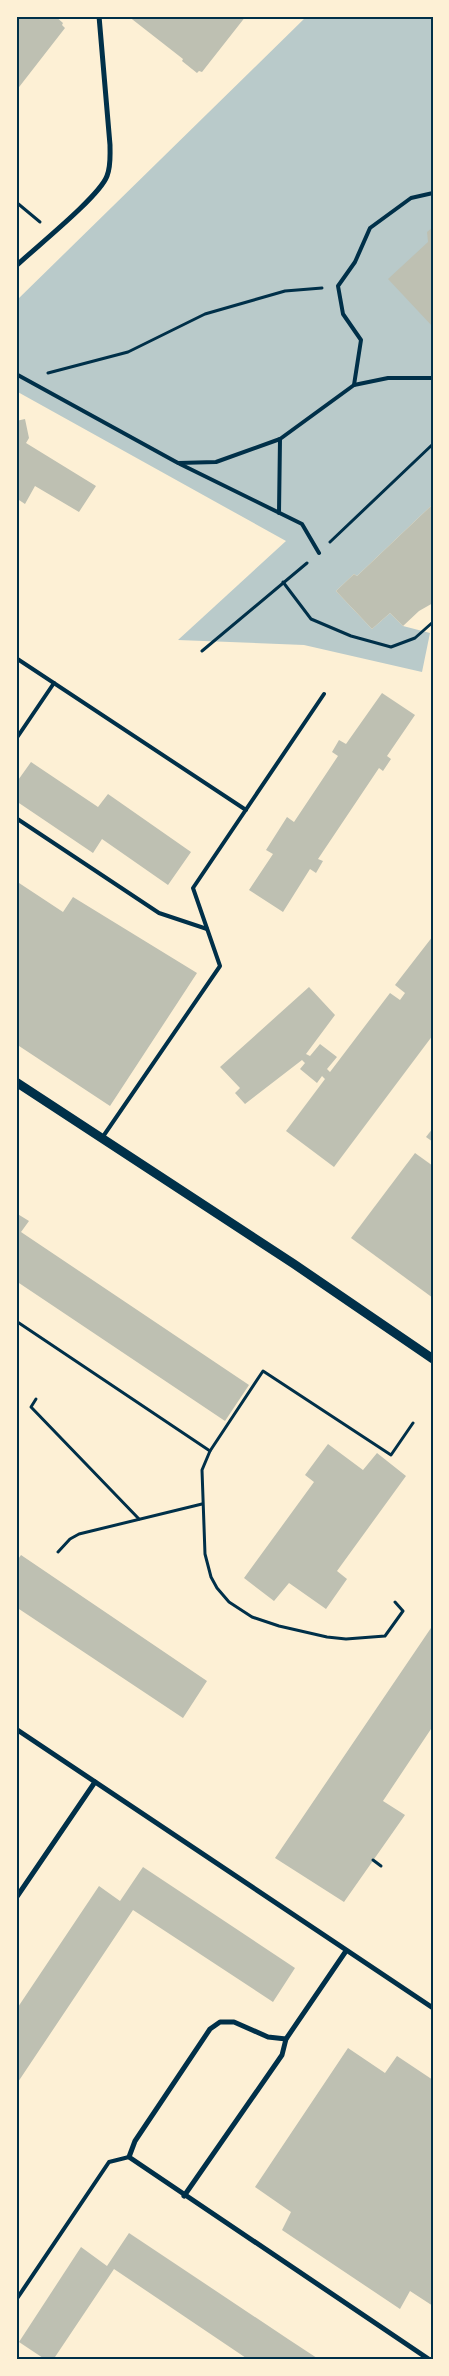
<svg xmlns="http://www.w3.org/2000/svg" width="449" height="2376" viewBox="0 0 449 2376" font-family="'Asap Condensed',sans-serif">
  <style>
    .green { fill: #b9caca }
    .building { fill: #bec0b2 }
    .lines { fill: none; stroke-linecap: round; stroke-linejoin: round }
    .path { stroke: #003049; stroke-width: 3 }
    .service { stroke: #003049; stroke-width: 4 }
    .minor { stroke: #003049; stroke-width: 5 }
    .tertiary { stroke: #003049; stroke-width: 9 }
    .neatline { fill: none; stroke: #003049; stroke-width: 2 }
  </style>
  <rect width="100%" height="100%" fill="#fdf0d5"/>
  <path class="green" d="M307 16H433V504L357 576 354 574 336 591 372 629 390 613 403 626 430 633 422 672 304 645 178 640 286 541 16 391V301Z"/>
  <g class="building">
    <path d="M16 16H55L63 23 62 25 65 28 16 91Z"/>
    <path d="M128 16H246L202 72 199 71 197 73 182 61 183 59Z"/>
    <path d="M433 227V327L388 279 428 242 427 232Z"/>
    <path d="M25 419 29 438 26 443 96 486 79 512 35 486 25 504 16 498V421Z"/>
    <path d="M433 504V603L419 611 403 626 390 613 372 629 336 591 354 574 357 576Z"/>
    <path d="M382 693 415 715 387 756 391 759 383 771 379 768 318 859 323 861 316 873 310 869 283 912 249 890 273 854 266 850 287 817 294 822 338 756 332 752 339 740 346 744Z"/>
    <path d="M31 762 98 807 108 794 191 852 168 885 102 839 93 853 16 801V783Z"/>
    <path d="M16 881 63 912 73 897 197 973 110 1106 16 1044Z"/>
    <path d="M433 936V1035L334 1167 286 1131 325 1079 322 1076 317 1083 300 1069 305 1063 302 1060 245 1104 235 1093 240 1088 220 1067 309 987 335 1015 306 1054 310 1056 320 1044 337 1057 327 1069 330 1072 390 993 400 1000 405 993 395 985Z"/>
    <path d="M433 1128V1142L426 1137Z"/>
    <path d="M415 1153 433 1166V1298L351 1238Z"/>
    <path d="M16 1213 29 1221 21 1232 249 1385 225 1421 16 1281Z"/>
    <path d="M328 1444 363 1470 377 1453 406 1476 337 1571 347 1579 326 1609 289 1583 274 1601 244 1578 314 1482 305 1475Z"/>
    <path d="M21 1555 207 1681 183 1718 16 1607 18 1596 16 1595V1562Z"/>
    <path d="M433 1625V1726L383 1801 405 1815 344 1902 275 1858Z"/>
    <path d="M143 1867 295 1968 273 2002 133 1910 16 2085V2010L99 1886 120 1901Z"/>
    <path d="M348 2048 385 2073 397 2056 433 2080V2306L410 2291 400 2309 282 2230 291 2212 255 2187Z"/>
    <path d="M129 2233 288 2339 320 2360H249L114 2269 53 2360H46L19 2342 81 2247 107 2266Z"/>
  </g>
  <g class="lines">
    <g class="path">
      <path d="M16 202 40 222"/>
      <path d="M48 373 128 352 205 314 285 291 322 288"/>
      <path d="M330 542 433 444"/>
      <path d="M283 582 311 619 351 636 391 647 415 638 433 622"/>
      <path d="M202 651 307 563"/>
      <path d="M16 1321 210 1451"/>
      <path d="M36 1399 31 1407 139 1519"/>
      <path d="M58 1552 70 1539 79 1534 202 1504"/>
      <path d="M395 1602 403 1611 385 1636 346 1639 327 1637 279 1626 252 1617 229 1602 217 1588 211 1577 205 1554 202 1470 210 1451 263 1371 391 1455 413 1423"/>
      <path d="M373 1860 381 1866"/>
    </g>
    <g class="service">
      <path d="M16 374 178 463 216 462 280 439 354 385 388 378H433"/>
      <path d="M354 385 361 340 343 314 338 286 355 262 370 228 411 198 433 193"/>
      <path d="M180 464 302 524 319 553"/>
      <path d="M279 513 280 439"/>
      <path d="M16 658 246 810"/>
      <path d="M16 739 54 683"/>
      <path d="M16 818 159 913 207 929"/>
      <path d="M102 1138 220 966 193 888 324 694"/>
      <path d="M16 2300 109 2162 129 2157"/>
    </g>
    <g class="minor">
      <path d="M16 266C36 247 99 197 107 176 111 166 110 156 110 145L99 16"/>
      <path d="M16 1729 433 2008"/>
      <path d="M16 1898 95 1782"/>
      <path d="M286 2039 268 2037 234 2022H220L210 2029 135 2141 129 2157 430 2360"/>
      <path d="M184 2196 282 2055 286 2039 346 1951"/>
    </g>
    <path class="tertiary" d="M16 1082 294 1264 433 1359"/>
  </g>
  <rect width="449" height="2376" fill="none" stroke="#fdf0d5" stroke-width="35"/>
  <rect x="18" y="18" width="414" height="2340" class="neatline"/>
</svg>
